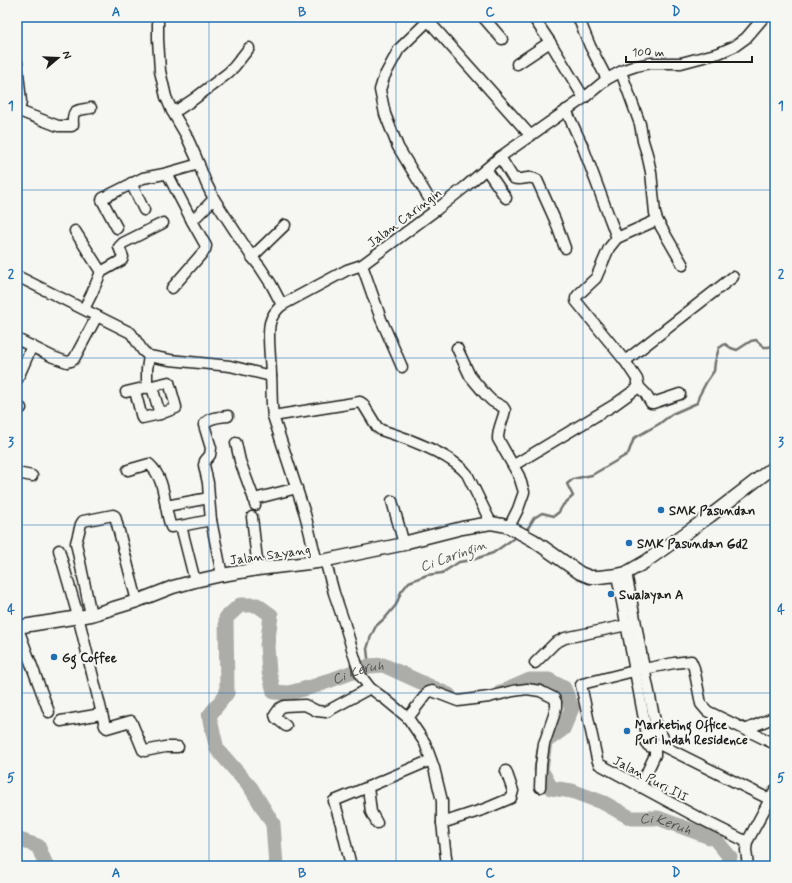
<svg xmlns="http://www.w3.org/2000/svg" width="792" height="883" viewBox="0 0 792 883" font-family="Mynerve,sans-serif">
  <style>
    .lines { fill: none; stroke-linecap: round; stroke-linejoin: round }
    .stream { stroke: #727271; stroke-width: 2.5 }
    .river { stroke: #acaca9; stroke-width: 15 }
    .minor-casing { stroke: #1c1c1c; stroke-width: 13 }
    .major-casing { stroke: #1c1c1c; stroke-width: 15 }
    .minor { stroke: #f6f6f2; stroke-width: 10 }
    .major { stroke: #f6f6f2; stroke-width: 12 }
    .grid { fill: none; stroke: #1f6fb2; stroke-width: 1; stroke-opacity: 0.55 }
    .poi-dot { fill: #1f6fb2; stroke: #f6f6f2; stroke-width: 1.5 }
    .labels { text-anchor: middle; stroke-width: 4; stroke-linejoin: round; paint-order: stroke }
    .street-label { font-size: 13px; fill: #1c1c1c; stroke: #f6f6f2 }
    .poi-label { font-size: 13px; font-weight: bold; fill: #1c1c1c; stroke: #f6f6f2; text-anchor: start }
    .water-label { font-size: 14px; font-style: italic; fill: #565654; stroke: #f6f6f2 }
    .neatline { fill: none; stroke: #1f6fb2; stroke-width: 1.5 }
    .grid-label { font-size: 13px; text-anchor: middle; font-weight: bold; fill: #1f6fb2 }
  </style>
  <rect width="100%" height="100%" fill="#f6f6f2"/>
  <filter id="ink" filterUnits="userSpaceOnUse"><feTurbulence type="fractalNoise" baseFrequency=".025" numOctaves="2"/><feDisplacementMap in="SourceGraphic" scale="8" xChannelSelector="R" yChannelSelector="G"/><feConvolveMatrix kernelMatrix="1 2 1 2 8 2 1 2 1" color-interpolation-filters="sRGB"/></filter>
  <g filter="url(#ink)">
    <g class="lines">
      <g class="stream">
        <path d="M524 531 528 528 534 518 542 513 554 516 559 512 563 505 573 496 567 484 573 479 592 475 628 454 634 438 659 424 672 414 697 403 699 396 707 381 714 371 715 362 719 348 725 344 731 348 737 350 751 341 756 340 764 347H769L775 344"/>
        <path d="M369 666 367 649 371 636 376 626 386 617 396 605 401 592 409 582 427 575 442 573 459 562 472 560 493 553 517 536"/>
      </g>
      <g class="river">
        <path id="s1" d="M500 693 530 680H549L564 688 572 708 563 729 545 742 541 770 551 788 572 791 604 803 631 818H658L715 839 730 857 726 866"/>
        <path d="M17 839 38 846 46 865V866"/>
        <path id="s2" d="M276 866 273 824 251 788 217 749 209 716 227 693 226 618 240 605H257L271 615 267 646 269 672 274 692 289 693 315 686 369 666 383 665 449 695"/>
      </g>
      <defs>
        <g id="minor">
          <path d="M157 17 158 21V39L160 71 166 97 172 111 186 135 196 157 206 183 214 199 252 257 260 267 271 284 282 305"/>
          <path d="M425 17 530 135"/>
          <path d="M432 17 399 49 384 77 380 90 385 114 398 147 436 210"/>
          <path d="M483 17 502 39"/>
          <path d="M533 17 550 42"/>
          <path d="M578 17 590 46 607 79"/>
          <path d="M17 63 21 102 19 111"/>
          <path d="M517 64 550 42 584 98"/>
          <path d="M566 110 583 147 617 238"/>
          <path d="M17 111H19L58 126H72L73 125C72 108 76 111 91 108"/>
          <path d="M172 111 179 109 194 99 228 73 234 67 249 48"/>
          <path d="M500 157 513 178C523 182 528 174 537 180L555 220 565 248"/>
          <path d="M486 169 506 198"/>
          <path d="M167 173 192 221"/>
          <path d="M131 183 144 210"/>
          <path d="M657 220 683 265"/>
          <path d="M117 228 102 200 103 198 143 178 164 174 199 164"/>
          <path d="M75 231 101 272"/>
          <path d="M252 257 285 225"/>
          <path d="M362 265 381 319 402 367"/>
          <path d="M17 276 97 316 74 359 71 361 67 362 53 357 17 339"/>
          <path d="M172 288 205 250 206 246 192 221 214 199"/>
          <path d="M84 309 92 293 101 272 122 260 123 257 119 247 123 243 163 223"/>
          <path d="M97 316 131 333 143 351 149 356 170 360 230 366 271 376"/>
          <path d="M457 348 470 376 486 395 492 401 503 407 505 410C503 421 498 427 498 439L519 476 524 492 518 509 509 527"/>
          <path d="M625 361 733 277"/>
          <path d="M17 380 32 346"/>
          <path d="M152 387 160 414"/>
          <path d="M639 387 645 393 651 403H653L680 394"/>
          <path d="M147 388V369L149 356"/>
          <path d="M126 392 169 382 176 407V408L160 414 142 418 135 391"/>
          <path d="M17 406 21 408"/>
          <path d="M273 416 360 402 363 404 377 427 381 430C406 438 450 453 467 474L491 523"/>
          <path d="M236 443 240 461 254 499"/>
          <path d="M514 465 614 405 639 387 637 379 625 361 576 301V298L578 295 596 278 609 248 617 238 657 220 655 213 651 172 647 154 643 141 640 124 621 72"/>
          <path d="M128 470 149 464C167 480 163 506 171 527L181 526 211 520"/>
          <path d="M17 473 32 476"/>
          <path d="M392 501 404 544"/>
          <path d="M255 505 254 499 297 488"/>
          <path d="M166 506 209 498"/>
          <path d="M252 517 258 569"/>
          <path d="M181 526 195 581"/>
          <path d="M59 550 78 616 105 726 107 728 131 721 143 750 145 751 165 747H178"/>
          <path d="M325 560 334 593 344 622 356 662 361 676 370 688 385 699 408 718 425 743 434 768 442 801V823L447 866"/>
          <path d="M317 562 305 514 273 416C271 402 272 389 271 376 271 361 267 336 270 323 272 315 276 310 282 305L347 270 362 265 436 210 465 187 500 157 584 98 607 79 624 70 636 66 651 63H681L719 53 735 46 746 38 764 17"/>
          <path d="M626 573 635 619 642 658 657 731"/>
          <path d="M222 575 211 520 209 498 208 483 204 465 205 461 210 455 211 448 204 425C208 417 220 417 228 416"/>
          <path d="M617 575 647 735C640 755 671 747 661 734 657 729 651 731 647 735"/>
          <path d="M91 615 76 543 81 524 83 521 113 515 115 516 137 601"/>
          <path d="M17 626 49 712"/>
          <path d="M535 663 555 643 565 638 632 624"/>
          <path d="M644 669 674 663 691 661 694 668 701 704 707 711 775 744"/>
          <path d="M634 671 582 684 581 685 597 759 599 764 697 817 747 842 775 790"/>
          <path d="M408 718 428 692 432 691 458 701 489 697 513 691 527 689 540 691 554 698 556 702V707L554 715 544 744 541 765 540 787"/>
          <path d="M61 721 101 714"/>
          <path d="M286 726 276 718 275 715 280 708 284 706 305 705 317 711 326 712 370 688"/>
          <path d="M747 729 775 717"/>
          <path d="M661 745 775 802"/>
          <path d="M640 787 655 755V748"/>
          <path d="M377 823 371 812 368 787 431 760"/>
          <path d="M442 823 485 809 511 798 513 791 506 771"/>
          <path d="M747 842 746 850 748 866"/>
          <path d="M351 866 341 824 334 801 368 787"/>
        </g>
        <path id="major" d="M17 627 91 615 137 601 173 587 195 581 222 575 258 569 317 562 404 544 407 542 462 528 491 523 502 525 509 527 533 540 580 573 590 577H599L617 575 626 573 645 562 710 516 775 466"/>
      </defs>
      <use href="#minor" class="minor-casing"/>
      <use href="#major" class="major-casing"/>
      <use href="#minor" class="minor"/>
      <use href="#major" class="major"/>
    </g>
  </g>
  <path class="grid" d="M209 17V866M396 17V866M583 17V866M17 190H775M17 358H775M17 525H775M17 693H775"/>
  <g class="poi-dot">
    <circle cx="661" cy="510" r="4"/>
    <circle cx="629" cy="543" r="4"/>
    <circle cx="611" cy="594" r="4"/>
    <circle cx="54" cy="657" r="4"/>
    <circle cx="627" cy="731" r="4"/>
  </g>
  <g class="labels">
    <g class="street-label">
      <text transform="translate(404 217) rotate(-37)" y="5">Jalan Caringin</text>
      <text transform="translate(270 554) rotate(-8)" y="5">Jalan Sayang</text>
      <text transform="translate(651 778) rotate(28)" y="5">Jalan Puri III</text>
    </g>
    <g class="poi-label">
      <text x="669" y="515">SMK Pasundan</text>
      <text x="637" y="548">SMK Pasundan Gd2</text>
      <text x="619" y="599">Swalayan A</text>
      <text x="62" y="662">Gg Coffee</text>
      <text x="635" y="729">Marketing Office<tspan x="635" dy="15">Puri Indah Residence</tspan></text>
    </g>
    <g class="water-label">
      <text transform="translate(453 555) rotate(-20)" y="5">Ci Caringin</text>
      <text dy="5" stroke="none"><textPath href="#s2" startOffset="493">Ci Keruh</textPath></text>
      <text dy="5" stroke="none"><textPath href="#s1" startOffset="306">Ci Keruh</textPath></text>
    </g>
  </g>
  <rect width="792" height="883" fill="none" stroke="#f6f6f2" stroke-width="44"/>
  <g transform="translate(58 58) rotate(71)" stroke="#f6f6f2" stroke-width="3" paint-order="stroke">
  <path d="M0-3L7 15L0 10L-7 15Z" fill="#1c1c1c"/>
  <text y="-6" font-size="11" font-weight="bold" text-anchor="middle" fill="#1c1c1c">N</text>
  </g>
  <path d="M626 56v6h126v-6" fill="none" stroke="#1c1c1c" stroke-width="2"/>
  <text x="632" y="56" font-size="12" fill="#1c1c1c" stroke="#f6f6f2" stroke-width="3" paint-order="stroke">100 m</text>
  <rect x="22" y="22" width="748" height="839" class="neatline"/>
  <g class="grid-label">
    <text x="116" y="16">A</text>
    <text x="302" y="16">B</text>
    <text x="490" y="16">C</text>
    <text x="676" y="16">D</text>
    <text x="11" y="110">1</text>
    <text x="781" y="110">1</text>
    <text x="11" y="278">2</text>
    <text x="781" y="278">2</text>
    <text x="11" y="446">3</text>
    <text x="781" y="446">3</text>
    <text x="11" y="614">4</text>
    <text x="781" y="614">4</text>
    <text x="11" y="782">5</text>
    <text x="781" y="782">5</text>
    <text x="116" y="877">A</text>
    <text x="302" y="877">B</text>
    <text x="490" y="877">C</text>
    <text x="676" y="877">D</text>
  </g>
</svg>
